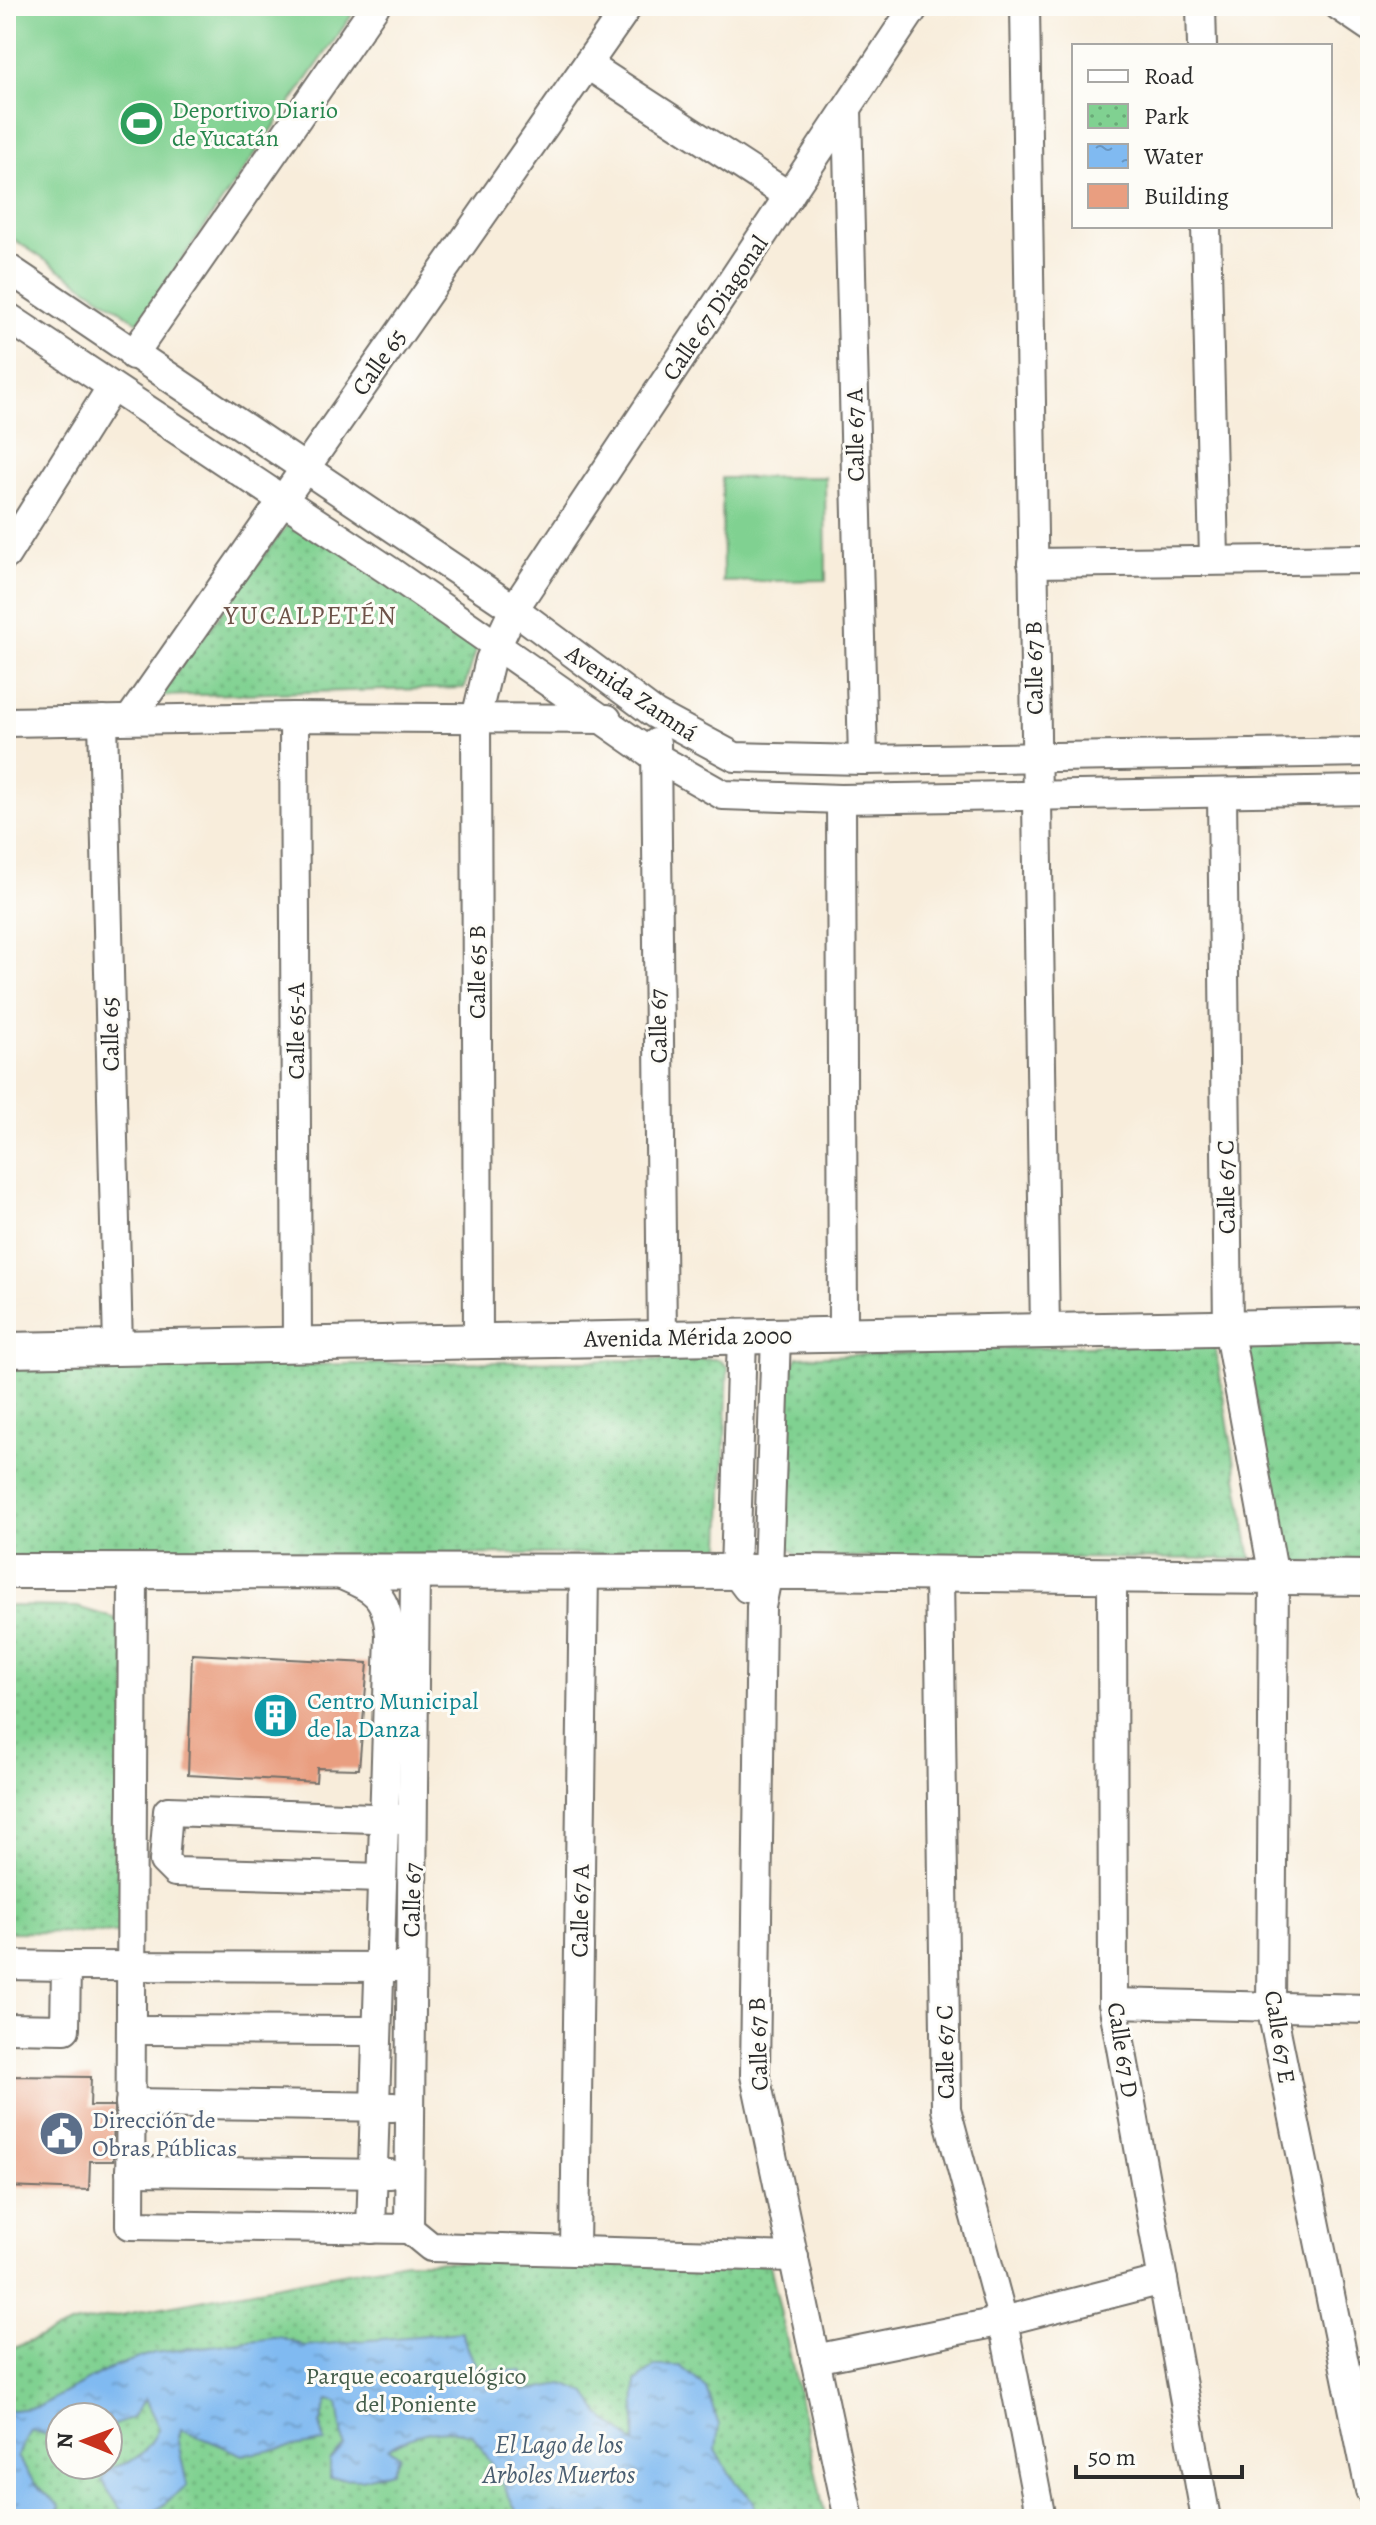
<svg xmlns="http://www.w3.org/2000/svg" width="1376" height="2525" viewBox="0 0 1376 2525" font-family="Alegreya,serif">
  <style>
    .green { fill: #80d191; stroke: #567e5e; stroke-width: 2 }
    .park { fill: url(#park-dots); stroke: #567e5e; stroke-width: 2; fill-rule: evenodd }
    .water { fill: url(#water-ripples); stroke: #56728e; stroke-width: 2 }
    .building { fill: #e99e80 }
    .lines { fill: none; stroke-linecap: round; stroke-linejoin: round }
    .minor-casing { stroke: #736f69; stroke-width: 32 }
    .major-casing { stroke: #736f69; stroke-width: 38 }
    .minor { stroke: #fff; stroke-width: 28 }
    .major { stroke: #fff; stroke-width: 34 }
    .labels { text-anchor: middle; stroke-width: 6; stroke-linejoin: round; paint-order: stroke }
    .leisure-label { font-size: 24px; fill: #27864d; stroke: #fdfcf7; text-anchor: start }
    .street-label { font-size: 24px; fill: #2b2b2b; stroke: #fdfcf7 }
    .culture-label { font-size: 24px; fill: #0d838f; stroke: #fdfcf7; text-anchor: start }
    .service-label { font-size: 24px; fill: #4e5e75; stroke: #fdfcf7; text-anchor: start }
    .park-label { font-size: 24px; fill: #445d4a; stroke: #fdfcf7 }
    .neighbourhood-label { font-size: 26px; letter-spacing: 2px; fill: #6e5349; stroke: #fdfcf7 }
    .water-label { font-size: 26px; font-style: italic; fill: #495d70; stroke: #fdfcf7 }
  </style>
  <defs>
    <pattern id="park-dots" width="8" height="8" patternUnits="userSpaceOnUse" patternTransform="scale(2)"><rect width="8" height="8" fill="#80d191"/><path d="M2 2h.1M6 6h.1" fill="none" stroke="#69aa77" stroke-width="1.8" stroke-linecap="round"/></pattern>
    <pattern id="water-ripples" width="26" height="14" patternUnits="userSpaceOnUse" patternTransform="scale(2)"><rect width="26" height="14" fill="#80baf1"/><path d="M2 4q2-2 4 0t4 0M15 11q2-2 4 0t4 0" fill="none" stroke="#6997c3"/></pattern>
  </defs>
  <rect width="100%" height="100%" fill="#fdfcf7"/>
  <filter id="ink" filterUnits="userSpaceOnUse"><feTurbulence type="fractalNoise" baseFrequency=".0125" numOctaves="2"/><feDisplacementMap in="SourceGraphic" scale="16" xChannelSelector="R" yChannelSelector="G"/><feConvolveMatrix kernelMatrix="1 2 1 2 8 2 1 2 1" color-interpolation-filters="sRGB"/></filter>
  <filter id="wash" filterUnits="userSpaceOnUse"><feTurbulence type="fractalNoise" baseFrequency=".006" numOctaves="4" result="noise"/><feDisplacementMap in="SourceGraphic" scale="32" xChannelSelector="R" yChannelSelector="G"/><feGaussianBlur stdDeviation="1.8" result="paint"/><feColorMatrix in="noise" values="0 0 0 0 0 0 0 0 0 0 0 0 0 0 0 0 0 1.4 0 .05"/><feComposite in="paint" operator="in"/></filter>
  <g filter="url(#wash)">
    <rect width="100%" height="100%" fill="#f8eddb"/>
    <g class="green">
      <path d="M6 6H339L352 15 138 322 6 234Z"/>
      <path d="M825 477 826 580 723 582 722 478Z"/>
    </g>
    <g class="park">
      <path d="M294 516 481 635 464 688 159 696Z"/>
      <path d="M1214 1341 1251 1559 799 1557 782 1541 790 1371 798 1357Z"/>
      <path d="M1370 1343V1563L1296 1562 1285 1554 1247 1354 1253 1345Z"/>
      <path d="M718 1359 728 1367 721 1546 713 1553 6 1557V1369Z"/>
      <path d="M6 1606 77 1607 127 1622 124 1933 6 1932Z"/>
      <path d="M406 2261 770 2264 826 2519H6V2351L73 2324ZM60 2417H108V2465H60Z"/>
    </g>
    <path class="water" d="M461 2332 477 2369 523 2371V2391L563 2384 587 2393 599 2413 635 2443 636 2382 655 2366H680L706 2388 719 2425 716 2450 730 2475 754 2502 756 2519H520L499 2475 472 2434C443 2426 415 2432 389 2448L399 2456 392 2471 361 2479 330 2478V2461L344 2446 338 2402 328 2400 320 2424 325 2442 243 2455 181 2429 178 2442 187 2485 152 2514 127 2519 102 2481 109 2468C137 2462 146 2453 159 2428L145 2399 132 2418 110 2427 108 2417H60V2430L47 2435 30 2430 17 2457 36 2485 60 2506 53 2519H6V2411L38 2407 115 2366 154 2353 281 2337 304 2346Z"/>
    <g id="blocks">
      <g class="building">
        <path d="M192 1654 368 1663 359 1769 317 1768 316 1782 188 1775Z"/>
        <path d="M6 2076 91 2077 90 2106H114L113 2161H90L89 2190 6 2187Z"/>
      </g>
    </g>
  </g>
  <g filter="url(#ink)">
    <use href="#blocks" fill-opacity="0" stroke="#736f69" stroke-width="2"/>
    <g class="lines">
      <defs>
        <g id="minor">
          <path d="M1025 6 1045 1331"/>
          <path d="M1201 6 1202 46"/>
          <path d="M1339 6 1370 27"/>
          <path d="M588 65 789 196"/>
          <path d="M847 109 863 760"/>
          <path d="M1206 226 1214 558"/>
          <path d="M6 267 514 609 655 714 735 757 863 760 1370 752"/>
          <path d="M6 316 391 572 656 757 723 795 841 799 1370 790"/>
          <path d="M133 355 375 6"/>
          <path d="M6 555 111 388"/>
          <path d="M1032 563 1370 559"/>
          <path d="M294 717 297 1345"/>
          <path d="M130 719 628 6"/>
          <path d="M103 720 118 1348"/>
          <path d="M6 722 294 717 607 719"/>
          <path d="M656 743 662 1338"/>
          <path d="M1222 793 1228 1327 1274 1577 1271 2006 1370 2490"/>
          <path d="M841 799 843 1334"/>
          <path d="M742 1336 735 1572 747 1588"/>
          <path d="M776 1336 768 1572 761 1607 755 2075 849 2519"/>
          <path d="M478 1341 476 718 490 660 514 609 915 6"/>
          <path d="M133 1571 130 2225 409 2229"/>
          <path d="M335 1572C373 1589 386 1591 390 1635L371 2229"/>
          <path d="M939 1573 946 2109 1003 2321 1041 2519"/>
          <path d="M1112 1575 1113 2003 1206 2519"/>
          <path d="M382 1878 175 1872 164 1861 168 1811 402 1819"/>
          <path d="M6 1965 66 1966 65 2029 6 2028"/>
          <path d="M66 1966 399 1967"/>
          <path d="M1113 2003 1370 2009"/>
          <path d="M131 2030 377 2031"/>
          <path d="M130 2103 393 2107"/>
          <path d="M130 2171 390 2174"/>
          <path d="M409 2229 415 1571"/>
          <path d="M409 2229 431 2247 794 2257"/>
          <path d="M575 2250 584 1571"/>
          <path d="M815 2359 1003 2321 1163 2280"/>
        </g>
        <g id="major">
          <path d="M6 1350 1370 1325"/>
          <path d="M6 1571 800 1572 1370 1578"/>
        </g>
      </defs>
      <use href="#minor" class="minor-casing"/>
      <use href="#major" class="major-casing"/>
      <use href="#minor" class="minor"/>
      <use href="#major" class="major"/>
    </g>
  </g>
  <defs>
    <symbol id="stadium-disc" viewBox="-11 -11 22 22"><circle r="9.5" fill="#2e9e5b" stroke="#fdfcf7"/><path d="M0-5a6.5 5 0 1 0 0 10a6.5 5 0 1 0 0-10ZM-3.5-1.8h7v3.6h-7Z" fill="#fff"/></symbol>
    <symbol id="building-disc" viewBox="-11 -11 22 22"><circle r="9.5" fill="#0f9aa8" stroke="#fdfcf7"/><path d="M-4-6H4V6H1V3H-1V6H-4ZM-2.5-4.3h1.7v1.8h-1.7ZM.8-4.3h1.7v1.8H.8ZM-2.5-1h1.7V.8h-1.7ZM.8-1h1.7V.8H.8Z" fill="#fff"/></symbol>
    <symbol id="civic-disc" viewBox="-11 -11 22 22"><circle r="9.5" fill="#5c6f8a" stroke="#fdfcf7"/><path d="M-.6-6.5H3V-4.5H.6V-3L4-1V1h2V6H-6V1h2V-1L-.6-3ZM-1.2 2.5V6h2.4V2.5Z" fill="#fff"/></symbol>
  </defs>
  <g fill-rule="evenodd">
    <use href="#stadium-disc" x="116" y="98" width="51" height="51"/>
    <use href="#building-disc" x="250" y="1690" width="51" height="51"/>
    <use href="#civic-disc" x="36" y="2108" width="51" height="51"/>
  </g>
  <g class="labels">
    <g class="leisure-label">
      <text x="172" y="118">Deportivo Diario<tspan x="172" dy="28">de Yucatán</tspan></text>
    </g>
    <g class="street-label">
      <text transform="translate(715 308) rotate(-56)" y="8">Calle 67 Diagonal</text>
      <text transform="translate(379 362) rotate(-55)" y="8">Calle 65</text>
      <text transform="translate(855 435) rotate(-91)" y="8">Calle 67 A</text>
      <text transform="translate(1034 668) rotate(-91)" y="8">Calle 67 B</text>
      <text transform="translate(632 693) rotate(34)" y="8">Avenida Zamná</text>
      <text transform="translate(477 972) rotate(-90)" y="8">Calle 65 B</text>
      <text transform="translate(658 1026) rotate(-91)" y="8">Calle 67</text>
      <text transform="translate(296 1031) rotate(-90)" y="8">Calle 65-A</text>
      <text transform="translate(110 1034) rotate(-91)" y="8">Calle 65</text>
      <text transform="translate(1226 1187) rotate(-91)" y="8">Calle 67 C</text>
      <text transform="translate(688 1337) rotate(-1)" y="8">Avenida Mérida 2000</text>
      <text transform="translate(412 1900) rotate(-89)" y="8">Calle 67</text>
      <text transform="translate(580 1911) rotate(-89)" y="8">Calle 67 A</text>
      <text transform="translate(1280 2037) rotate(81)" y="8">Calle 67 E</text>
      <text transform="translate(758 2044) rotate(-92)" y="8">Calle 67 B</text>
      <text transform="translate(1123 2050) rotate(81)" y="8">Calle 67 D</text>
      <text transform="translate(945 2052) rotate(-91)" y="8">Calle 67 C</text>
    </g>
    <g class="culture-label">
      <text x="307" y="1709">Centro Municipal<tspan x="307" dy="28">de la Danza</tspan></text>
    </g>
    <g class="service-label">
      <text x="92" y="2128">Dirección de<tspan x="92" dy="28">Obras Públicas</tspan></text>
    </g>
    <g class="park-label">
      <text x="416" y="2384">Parque ecoarquelógico<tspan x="416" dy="28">del Poniente</tspan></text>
    </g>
    <g class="neighbourhood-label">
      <text x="311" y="624">YUCALPETÉN</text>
    </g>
    <g class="water-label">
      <text x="559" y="2453">El Lago de los<tspan x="559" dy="30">Arboles Muertos</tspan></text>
    </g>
  </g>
  <rect width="1376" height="2525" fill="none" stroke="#fdfcf7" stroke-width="32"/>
  <rect x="1072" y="44" width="260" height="184" fill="#fdfcf7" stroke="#a9a8a5" stroke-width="2"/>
  <rect x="1088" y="70" width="40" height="12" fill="#ffffff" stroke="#a9a8a5" stroke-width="2"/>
  <text x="1144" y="84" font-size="24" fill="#2b2b2b">Road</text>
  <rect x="1088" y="104" width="40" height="24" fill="url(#park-dots)" stroke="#a9a8a5" stroke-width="2"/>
  <text x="1144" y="124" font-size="24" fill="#2b2b2b">Park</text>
  <rect x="1088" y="144" width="40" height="24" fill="url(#water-ripples)" stroke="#a9a8a5" stroke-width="2"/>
  <text x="1144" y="164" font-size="24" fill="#2b2b2b">Water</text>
  <rect x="1088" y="184" width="40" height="24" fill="#e99e80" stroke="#a9a8a5" stroke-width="2"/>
  <text x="1144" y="204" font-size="24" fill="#2b2b2b">Building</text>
  <g transform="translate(84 2441) rotate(271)"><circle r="38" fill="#fdfcf7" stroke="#a9a8a5" stroke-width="2"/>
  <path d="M0-6L14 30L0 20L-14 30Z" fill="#c8321e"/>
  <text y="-12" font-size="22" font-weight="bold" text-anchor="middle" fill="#2b2b2b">N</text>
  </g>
  <path d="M1076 2465v12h166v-12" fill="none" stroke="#2b2b2b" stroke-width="4"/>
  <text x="1088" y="2465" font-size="24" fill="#2b2b2b" stroke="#fdfcf7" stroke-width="6" paint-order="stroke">50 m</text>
</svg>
